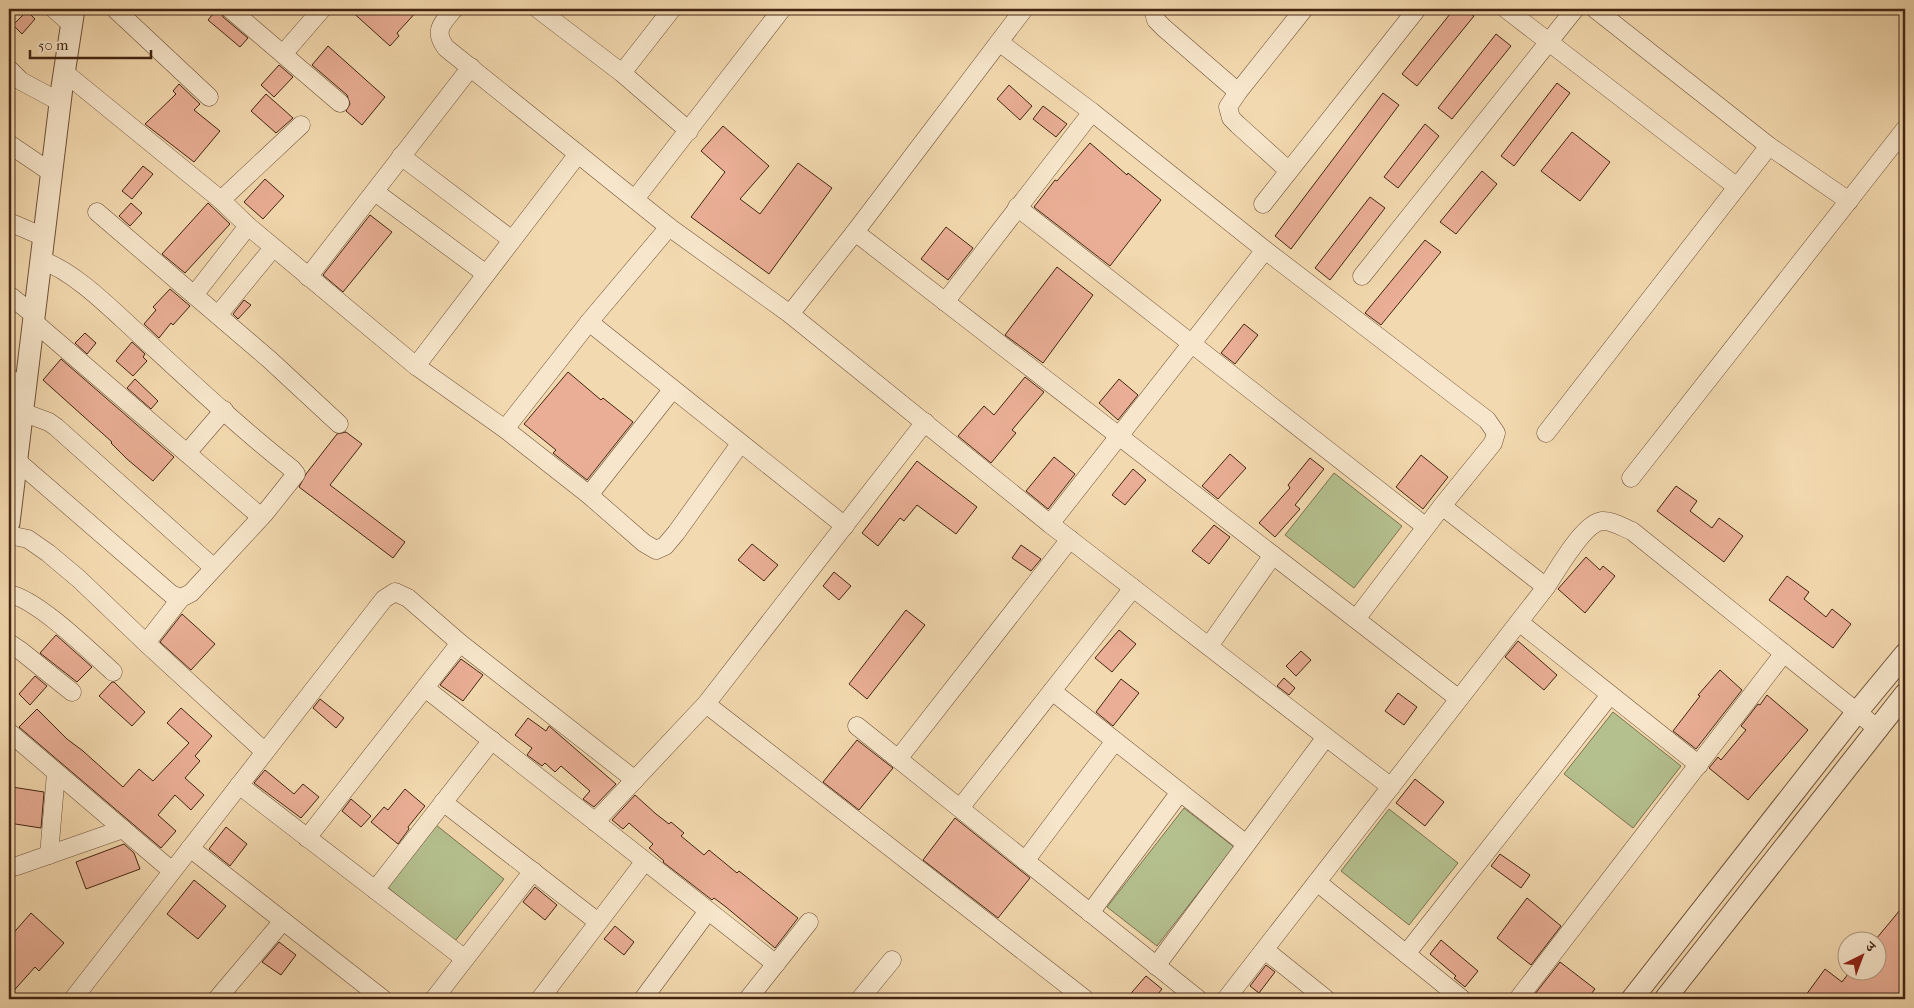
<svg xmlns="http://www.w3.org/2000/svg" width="1914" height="1008" viewBox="0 0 1914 1008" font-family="'IM FELL French Canon','Noto Serif Devanagari',serif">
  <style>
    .green { fill: #b5c08f; stroke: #7c7250 }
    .building { fill: #e9ae95; stroke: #432512 }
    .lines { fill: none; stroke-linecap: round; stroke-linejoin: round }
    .minor-casing { stroke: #6f5239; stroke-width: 19 }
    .tertiary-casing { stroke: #6f5239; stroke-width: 23 }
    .minor { stroke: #f7e6cb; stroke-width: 18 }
    .tertiary { stroke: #f7e6cb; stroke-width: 21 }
  </style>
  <rect width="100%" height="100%" fill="#f3d9af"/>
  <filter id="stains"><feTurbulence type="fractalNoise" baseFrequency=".004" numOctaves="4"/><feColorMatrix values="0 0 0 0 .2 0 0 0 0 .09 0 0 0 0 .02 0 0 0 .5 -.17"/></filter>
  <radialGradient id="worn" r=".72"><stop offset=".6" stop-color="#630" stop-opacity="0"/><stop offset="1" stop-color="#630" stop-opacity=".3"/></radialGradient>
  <g class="green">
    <path d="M1334 473 1402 526 1354 588 1285 535Z"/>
    <path d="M1613 712 1681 766 1633 828 1564 774Z"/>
    <path d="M1184 808 1234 847 1157 946 1107 907Z"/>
    <path d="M1389 809 1458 863 1409 925 1341 871Z"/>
    <path d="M436 825 504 879 455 941 387 887Z"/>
  </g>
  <g class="building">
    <path d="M217 9H220L223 17 248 38 240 47 208 20Z"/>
    <path d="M349 9H419L397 33 399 36 390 46Z"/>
    <path d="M1454 9H1465L1474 16 1417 86 1402 74Z"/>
    <path d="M27 11 35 19 22 34 13 25Z"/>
    <path d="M1496 34 1511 46 1452 119 1438 108Z"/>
    <path d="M328 46 385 97 362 125 346 111 350 104 347 95 312 65Z"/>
    <path d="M279 65 293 77 274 97 261 85Z"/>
    <path d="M1557 83 1570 93 1514 166 1501 156Z"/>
    <path d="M179 84 200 104 194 110 220 131 194 162 145 124 176 94 173 91Z"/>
    <path d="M1009 85 1032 106 1020 120 997 99Z"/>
    <path d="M1383 93 1399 105 1291 249 1275 236Z"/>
    <path d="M266 94 293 118 276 133 251 111Z"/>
    <path d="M1043 106 1067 124 1056 137 1033 119Z"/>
    <path d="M1425 124 1439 136 1398 188 1384 177Z"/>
    <path d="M723 126 769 166 740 199 760 214 798 163 832 188 769 274 691 217 725 172 701 151Z"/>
    <path d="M1572 132 1610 162 1580 201 1541 171Z"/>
    <path d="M1090 143 1127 175 1128 173 1161 200 1110 266 1034 207 1055 180 1057 181Z"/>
    <path d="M143 166 153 174 132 199 122 191Z"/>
    <path d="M1482 171 1497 184 1456 234 1440 222Z"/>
    <path d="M265 179 284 196 263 219 244 202Z"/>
    <path d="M1370 197 1385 208 1330 280 1315 268Z"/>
    <path d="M131 203 142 213 130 226 119 216Z"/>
    <path d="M208 203 230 224 185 273 162 254Z"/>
    <path d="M370 215 392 232 343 292 323 275Z"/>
    <path d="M946 227 973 248 948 280 921 259Z"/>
    <path d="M1425 240 1441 252 1381 325 1365 313Z"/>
    <path d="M1057 267 1093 295 1043 363 1005 335Z"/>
    <path d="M170 289 190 306 173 325 171 323 159 338 144 324 156 310 153 307Z"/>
    <path d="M244 300 251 305 238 319 233 314Z"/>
    <path d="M1244 324 1258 335 1235 364 1221 353Z"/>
    <path d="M85 333 96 343 87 354 75 343Z"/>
    <path d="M132 342 145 354 143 357 147 361 133 376 116 361Z"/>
    <path d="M61 359 174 457 153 481 127 459 111 443 112 442 43 380Z"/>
    <path d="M568 372 601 400 603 398 633 422 587 480 553 453 556 450 524 424Z"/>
    <path d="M1025 377 1044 392 1012 430 1016 433 991 463 958 436 984 406 994 415Z"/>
    <path d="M135 379 158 401 151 409 127 388Z"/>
    <path d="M1119 379 1138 395 1118 420 1099 403Z"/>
    <path d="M346 432 362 444 330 485 405 542 393 558 299 487 306 474 337 434Z"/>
    <path d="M1230 454 1246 468 1218 499 1202 486Z"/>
    <path d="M1421 455 1448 477 1423 509 1396 487Z"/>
    <path d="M1054 457 1075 474 1048 509 1026 491Z"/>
    <path d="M1310 458 1324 469 1295 505 1300 509 1275 537 1259 523 1290 488 1288 485Z"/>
    <path d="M917 461 977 507 956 534 917 505 904 521 900 518 878 546 862 533Z"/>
    <path d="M1133 469 1146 480 1125 505 1112 495Z"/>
    <path d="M1676 486 1697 501 1690 511 1712 528 1719 518 1743 536 1724 562 1657 511Z"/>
    <path d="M1214 525 1230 537 1209 564 1192 551Z"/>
    <path d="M752 544 778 565 764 581 738 560Z"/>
    <path d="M1021 545 1041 559 1031 571 1012 558Z"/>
    <path d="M1586 557 1600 570 1603 566 1615 576 1585 613 1558 589Z"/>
    <path d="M834 572 851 586 839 600 823 586Z"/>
    <path d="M1787 576 1809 592 1804 599 1826 617 1832 609 1851 624 1833 648 1769 600Z"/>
    <path d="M906 610 925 625 867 699 849 684Z"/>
    <path d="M182 614 215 644 191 670 160 642Z"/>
    <path d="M1119 630 1136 644 1112 672 1095 658Z"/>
    <path d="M56 635 92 667 77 682 40 653Z"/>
    <path d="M1518 641 1557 675 1544 690 1505 657Z"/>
    <path d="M1301 651 1311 660 1296 676 1286 666Z"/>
    <path d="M461 659 483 675 463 701 440 685Z"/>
    <path d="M1720 670 1742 690 1696 749 1673 731 1700 696 1698 695Z"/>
    <path d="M35 676 47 686 30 705 19 694Z"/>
    <path d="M1284 678 1295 688 1289 695 1277 686Z"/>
    <path d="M1121 679 1139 693 1113 726 1096 712Z"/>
    <path d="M112 682H114L145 712 132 726 99 696Z"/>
    <path d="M1398 693 1417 707 1404 725 1385 711Z"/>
    <path d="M1767 695 1808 730 1748 800 1709 768 1718 757 1721 760 1746 730 1741 726 1758 704 1760 705Z"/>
    <path d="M320 699 344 718 336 728 313 708Z"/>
    <path d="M181 708 212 736 195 756 200 761 185 778 204 795 191 810 175 795 158 815 176 831 161 848 19 727 37 709 67 739 83 751 123 787 139 769 153 781 189 743 167 723Z"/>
    <path d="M528 718 546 731 549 726 616 784 594 807 583 799 590 791 561 766 555 772 545 763 542 766 527 755 532 748 515 735Z"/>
    <path d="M857 740 893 768 859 810 823 782Z"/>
    <path d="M265 770 294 794 303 784 319 797 301 818 254 783Z"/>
    <path d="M1415 779 1444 802 1425 826 1396 803Z"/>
    <path d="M12 787 44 792 41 828 9 823Z"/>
    <path d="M405 789 425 806 408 827 409 829 398 844 371 822 384 807 388 810Z"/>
    <path d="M635 795 656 814 669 824 671 822 684 833 681 836 704 855 709 850 737 873 739 871 798 918 775 948 726 907 714 898 712 900 663 862 664 861 649 848 653 844 629 823 623 829 612 820Z"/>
    <path d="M351 799 371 816 361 827 342 811Z"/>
    <path d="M955 818 1030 878 998 918 923 860Z"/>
    <path d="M226 827 247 844 230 866 209 849Z"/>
    <path d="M124 844 134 853 140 869 86 889 76 862Z"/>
    <path d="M1500 854 1530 875 1521 888 1491 866Z"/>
    <path d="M194 880 226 906 198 939 167 914Z"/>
    <path d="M535 887 557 905 545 920 523 902Z"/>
    <path d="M1527 898 1561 926 1531 965 1497 938Z"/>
    <path d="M1905 904V999H1803L1825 969 1842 982 1851 970H1876V939Z"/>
    <path d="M31 913 64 943 39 971 35 967 9 996V938Z"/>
    <path d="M615 926 634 942 624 955 604 939Z"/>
    <path d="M1441 940 1478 971 1465 987 1454 978 1456 976 1430 954Z"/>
    <path d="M279 942 296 955 281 975 262 962Z"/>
    <path d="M1560 962 1595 989 1587 999H1531Z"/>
    <path d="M1266 965 1275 972 1259 993 1250 986Z"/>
    <path d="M1146 976 1162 989 1154 999H1126Z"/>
  </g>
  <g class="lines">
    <defs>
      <g id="minor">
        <path d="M54 9 71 24"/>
        <path d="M115 9 209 97"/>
        <path d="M230 9 340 103"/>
        <path d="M454 9C442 23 433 31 446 48L669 227 790 314 1050 524 1391 787"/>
        <path d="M538 9 622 73 689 131"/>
        <path d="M1157 9 1154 13 1156 20 1164 28 1238 92"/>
        <path d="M1506 9 1737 187"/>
        <path d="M1595 9 1769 146 1849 201"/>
        <path d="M999 42 1092 112 1265 250 1487 420 1496 433 1493 443 1442 506 1356 619"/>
        <path d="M283 54 322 9"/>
        <path d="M9 69 21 81 60 102"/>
        <path d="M64 72 221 200 248 226 416 366 505 429 589 495 644 543 656 550 665 546 676 533 740 444"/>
        <path d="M622 73 672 9"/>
        <path d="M9 144 52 173"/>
        <path d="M401 156 512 240"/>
        <path d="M1289 171 1238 125 1231 118 1228 107 1238 92 1304 9"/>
        <path d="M375 192 486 274"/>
        <path d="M635 199 782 9"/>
        <path d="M221 200 301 125"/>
        <path d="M1263 204 1417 9"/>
        <path d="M1017 207 1426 527"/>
        <path d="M97 212 270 360 339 424"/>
        <path d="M9 222 44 237"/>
        <path d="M855 232 1459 699"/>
        <path d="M1362 276 1575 9"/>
        <path d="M308 277 471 67"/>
        <path d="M9 295 34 315"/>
        <path d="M194 295 248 226"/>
        <path d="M945 302 1092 112"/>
        <path d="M790 314 855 232 1024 9"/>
        <path d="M218 315 273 248"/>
        <path d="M33 321 261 517"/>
        <path d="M589 322 845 526"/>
        <path d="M416 366 578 154"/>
        <path d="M9 378 25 390"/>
        <path d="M22 412 49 422 56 427 214 568"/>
        <path d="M505 429 589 322 669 227"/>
        <path d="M1546 433 1769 146"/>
        <path d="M187 453 224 410"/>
        <path d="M16 460 171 594 181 598 191 593 265 513 296 474 292 469C240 428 190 381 141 336 113 311 76 272 41 260"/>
        <path d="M1631 478 1905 129"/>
        <path d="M589 495 672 390"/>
        <path d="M1442 506 1546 587"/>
        <path d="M1050 524 1265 250"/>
        <path d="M9 535 28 539 48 553 79 579 146 643 181 598"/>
        <path d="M9 594C37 599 90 651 113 672"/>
        <path d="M1519 622 1699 765"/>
        <path d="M9 643 21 651 72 692"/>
        <path d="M146 643 265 752"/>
        <path d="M1209 646 1273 555"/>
        <path d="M425 688 776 964"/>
        <path d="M1052 691 1246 844"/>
        <path d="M706 704 1085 999"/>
        <path d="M857 726 1198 999"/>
        <path d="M9 732 172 871"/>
        <path d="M898 759 1070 539"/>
        <path d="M239 785 465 959"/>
        <path d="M443 802 598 922"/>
        <path d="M960 808 1133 588"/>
        <path d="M595 822 706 704 925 422"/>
        <path d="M307 838 460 643"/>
        <path d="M190 848 383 999"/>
        <path d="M49 855 56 773"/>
        <path d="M1025 861 1115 741"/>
        <path d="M9 867 17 866 123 829"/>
        <path d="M1317 882 1462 999"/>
        <path d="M375 890 492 740"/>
        <path d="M1090 913 1180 792"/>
        <path d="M1265 950 1326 999"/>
        <path d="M1406 954 1610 695"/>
        <path d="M1156 966 1326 737"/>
        <path d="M73 999 384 599 395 592 408 598 460 643 635 780"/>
        <path d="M217 999 283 921"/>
        <path d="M434 999 533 871"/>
        <path d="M540 999 645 861"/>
        <path d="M643 999 708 911"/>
        <path d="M748 999 809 922"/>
        <path d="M860 999 892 960"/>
        <path d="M1226 999 1546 587C1557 571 1583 523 1602 521 1611 520 1624 528 1632 531L1878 729"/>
        <path d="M1518 999 1784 653"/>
      </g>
      <g id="tertiary">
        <path d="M9 523 62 87 74 9"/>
        <path d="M1632 999 1857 712 1905 654"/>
        <path d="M1665 999 1905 694"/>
      </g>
    </defs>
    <use href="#minor" class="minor-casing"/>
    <use href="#tertiary" class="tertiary-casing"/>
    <use href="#minor" class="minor"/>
    <use href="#tertiary" class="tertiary"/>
  </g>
  <rect width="1914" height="1008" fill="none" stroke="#f3d9af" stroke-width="30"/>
  <rect x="10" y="10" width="1894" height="988" fill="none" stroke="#432512" stroke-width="2.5"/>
  <rect x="15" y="15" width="1884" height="978" fill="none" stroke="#432512"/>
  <g transform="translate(1862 956) rotate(42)"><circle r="24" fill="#f7e6cb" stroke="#af9981"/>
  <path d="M0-4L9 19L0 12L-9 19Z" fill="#8f2418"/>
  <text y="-8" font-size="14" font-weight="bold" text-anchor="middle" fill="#432512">उ</text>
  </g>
  <path d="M30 50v8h121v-8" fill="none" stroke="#432512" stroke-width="2.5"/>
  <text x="38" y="50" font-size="15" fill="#432512" stroke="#f7e6cb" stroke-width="4" paint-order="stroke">50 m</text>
  <rect width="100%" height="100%" filter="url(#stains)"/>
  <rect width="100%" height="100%" fill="url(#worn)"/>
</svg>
